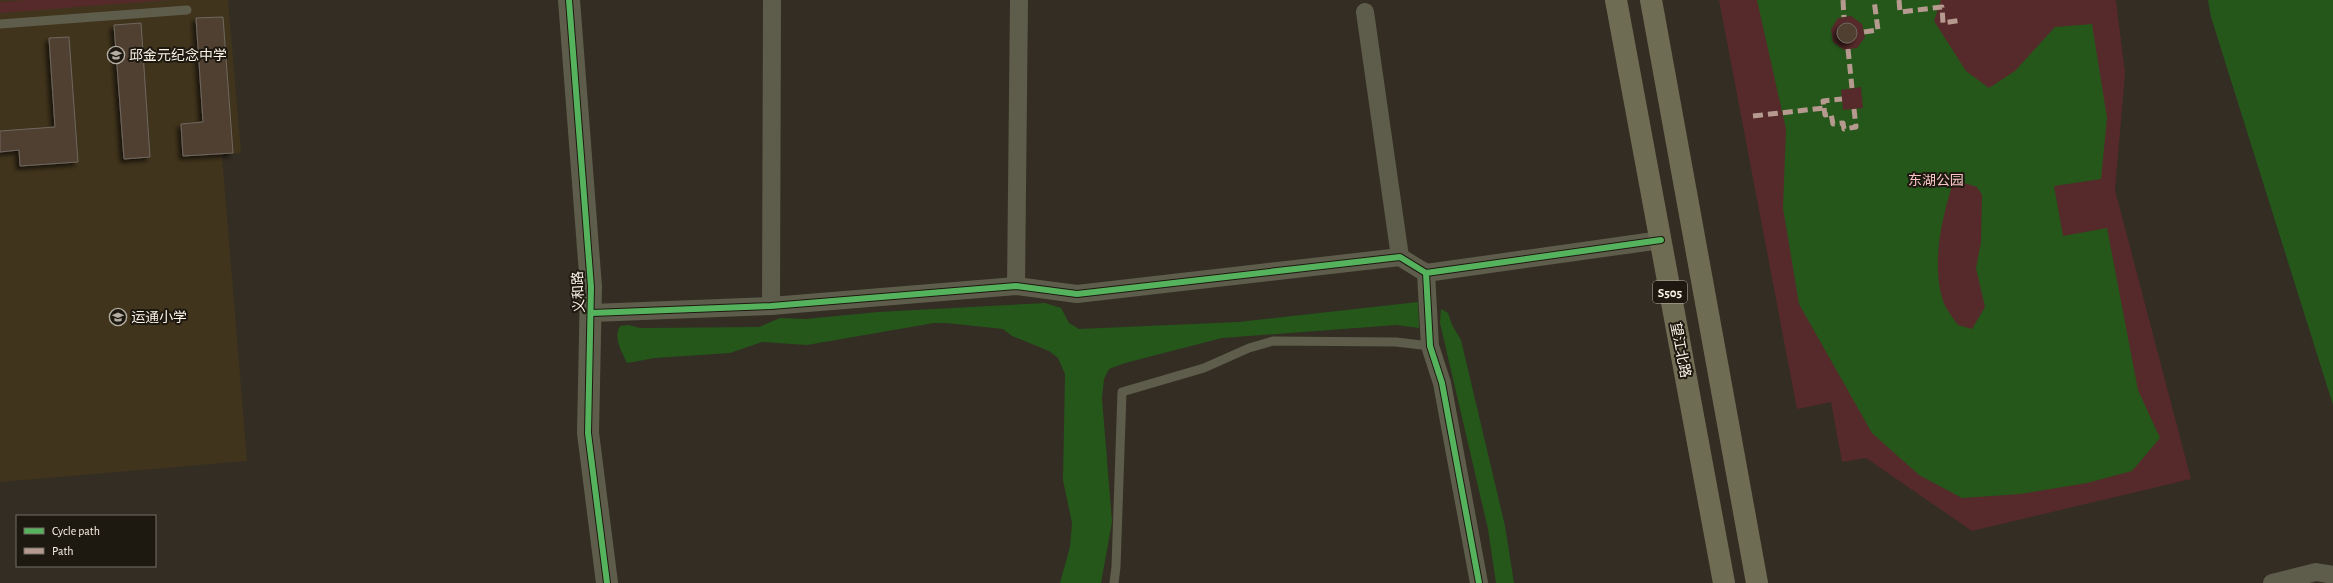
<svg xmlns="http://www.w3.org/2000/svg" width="2333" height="583" viewBox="0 0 2333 583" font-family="'Alegreya Sans','Noto Sans SC',sans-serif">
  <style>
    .built { fill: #41341c }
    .green { fill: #562a2a }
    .water { fill: #25571b; fill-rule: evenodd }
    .building { fill: #504031; stroke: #6f6760; filter: url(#shadow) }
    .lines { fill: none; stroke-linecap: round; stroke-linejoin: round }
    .service { stroke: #5e5d4b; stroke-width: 9 }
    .minor { stroke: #5e5d4b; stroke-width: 18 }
    .tertiary { stroke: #5e5d4b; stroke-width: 22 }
    .primary { stroke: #6e6d53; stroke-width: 22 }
    .quiet { stroke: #b69a8f; stroke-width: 5; stroke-dasharray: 10 5; stroke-linecap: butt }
    .cycleway-casing { stroke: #1d1810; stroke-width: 8 }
    .cycleway { stroke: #56b35d; stroke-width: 6 }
    .labels { text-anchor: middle; stroke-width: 4; stroke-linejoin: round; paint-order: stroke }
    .shield { fill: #1d1810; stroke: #b8b1a6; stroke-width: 1 }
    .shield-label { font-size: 13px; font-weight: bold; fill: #faf3e7 }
    .poi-label { font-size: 14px; fill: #faf3e7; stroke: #1d1810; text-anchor: start }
    .park-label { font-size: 14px; fill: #f6c4c3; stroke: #1d1810 }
    .street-label { font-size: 14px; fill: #faf3e7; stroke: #1d1810 }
  </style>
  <defs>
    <filter id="shadow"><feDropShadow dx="-3.5" dy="3.5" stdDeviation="2" flood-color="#0009"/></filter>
  </defs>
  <rect width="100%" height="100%" fill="#332d23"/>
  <path class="built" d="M0 0H228L241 153 222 155 247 461 0 482Z"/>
  <g class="green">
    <path d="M29 0H167L0 13V2Z"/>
    <path d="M1719 0H2116L2125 73 2115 190 2191 479 1972 531 1866 458 1842 462 1831 402 1797 409Z"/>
  </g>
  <g class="water">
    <path d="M1757 0H1941L1934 21 1966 71 1989 88 2015 71 2055 27 2092 24 2107 118 2101 179 2054 186 2063 236 2107 228 2138 390 2160 438 2132 471 2087 483 2020 494 1962 498 1919 475 1872 433 1799 304 1783 208 1786 129ZM1851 16 1862 24 1865 37 1857 48 1844 50 1833 42 1831 29 1838 18ZM1861 87 1863 108 1843 110 1841 90ZM1953 182H1961L1977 187 1982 195 1981 242 1976 268 1985 307 1972 329 1958 325C1953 318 1946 309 1943 301 1931 263 1942 219 1953 182Z"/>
    <path d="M2208 0H2333V405L2211 17Z"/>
    <path d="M1418 302 1419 328 1396 325 1222 338 1125 363 1109 369 1104 379 1102 398 1112 522 1101 583H1060L1070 547 1072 523 1063 480 1065 374 1058 358 1049 351 1012 336 1003 329 946 323H934L807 345 762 342 730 353 655 358 627 363C622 352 613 338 620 326L629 325 640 328 759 327 780 318 806 319 878 312 1045 303 1061 308 1069 323 1079 329 1238 322Z"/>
    <path d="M1441 309 1448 313 1452 325 1461 340 1505 526 1514 583H1496L1488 529 1440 323Z"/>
  </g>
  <g class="building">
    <path d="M223 17 233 153 183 156 181 124 203 122 196 18Z"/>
    <path d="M141 23 150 157 124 159 114 25Z"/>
    <circle cx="1847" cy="33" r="10"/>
    <path d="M69 37 78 162 20 166 19 150 0 152V131L55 127 49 38Z"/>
  </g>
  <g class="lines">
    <g class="service">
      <path d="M0 24 187 10"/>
      <path d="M1114 583 1116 567 1122 392 1204 368 1249 348 1273 341 1396 342 1430 346"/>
    </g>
    <g class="minor">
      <path d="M1365 12 1400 257"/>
      <path d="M1426 273 1430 346 1442 383 1479 583"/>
      <path d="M1016 286 1019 0"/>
      <path d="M771 306 772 0"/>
      <path d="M592 313 771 306 1016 286 1077 294 1400 257 1426 273 1661 240"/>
      <path d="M2272 583 2316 572 2333 575"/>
    </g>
    <path class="tertiary" d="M569 0 591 287 588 433 607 583"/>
    <g class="primary">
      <path d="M1616 0 1724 583"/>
      <path d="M1651 0 1757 583"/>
    </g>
    <g class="quiet">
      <path d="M1843 0 1844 17"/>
      <path d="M1899 0 1900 12 1942 7 1943 23 1962 20"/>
      <path d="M1864 32 1878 30 1874 0"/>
      <path d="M1848 49 1852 88"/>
      <path d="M1824 108 1825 115 1831 114 1833 124 1843 123 1844 129 1856 127 1854 109"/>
      <path d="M1753 116 1824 108 1823 101 1842 99"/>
    </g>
    <defs>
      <g id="cycleway">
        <path d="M569 0 591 287 588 433 607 583"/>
        <path d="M1426 273 1430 346 1442 383 1479 583"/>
        <path d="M592 313 771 306 1016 286 1077 294 1400 257 1426 273 1661 240"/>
      </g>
    </defs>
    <use href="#cycleway" class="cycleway-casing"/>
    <use href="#cycleway" class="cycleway"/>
  </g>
  <defs>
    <symbol id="school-ring" viewBox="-11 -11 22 22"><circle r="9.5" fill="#1d1810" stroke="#b4aea2" stroke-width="1.5"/><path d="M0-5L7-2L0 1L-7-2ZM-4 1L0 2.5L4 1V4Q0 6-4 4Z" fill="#b4aea2"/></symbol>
  </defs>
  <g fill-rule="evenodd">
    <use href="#school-ring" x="106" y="45" width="20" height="20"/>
    <use href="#school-ring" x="108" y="307" width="20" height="20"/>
  </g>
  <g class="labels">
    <rect class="shield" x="1653" y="281" width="34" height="22" rx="3"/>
    <g class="shield-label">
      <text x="1670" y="297">S505</text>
    </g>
    <g class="poi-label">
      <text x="129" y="60">邱金元纪念中学</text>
      <text x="131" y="322">运通小学</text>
    </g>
    <g class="park-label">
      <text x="1936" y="185">东湖公园</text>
    </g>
    <g class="street-label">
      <text transform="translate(578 292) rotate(-93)" y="5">义和路</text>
      <text transform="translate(1681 350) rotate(79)" y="5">望江北路</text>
    </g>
  </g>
  <rect x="16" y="515" width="140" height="52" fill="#1d1810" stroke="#757066"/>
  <rect x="24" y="528" width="20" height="6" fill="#56b35d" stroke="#757066"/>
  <text x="52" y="535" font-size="12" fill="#faf3e7">Cycle path</text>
  <rect x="24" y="548" width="20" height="6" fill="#b69a8f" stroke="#757066"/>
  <text x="52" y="555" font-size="12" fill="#faf3e7">Path</text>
</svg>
